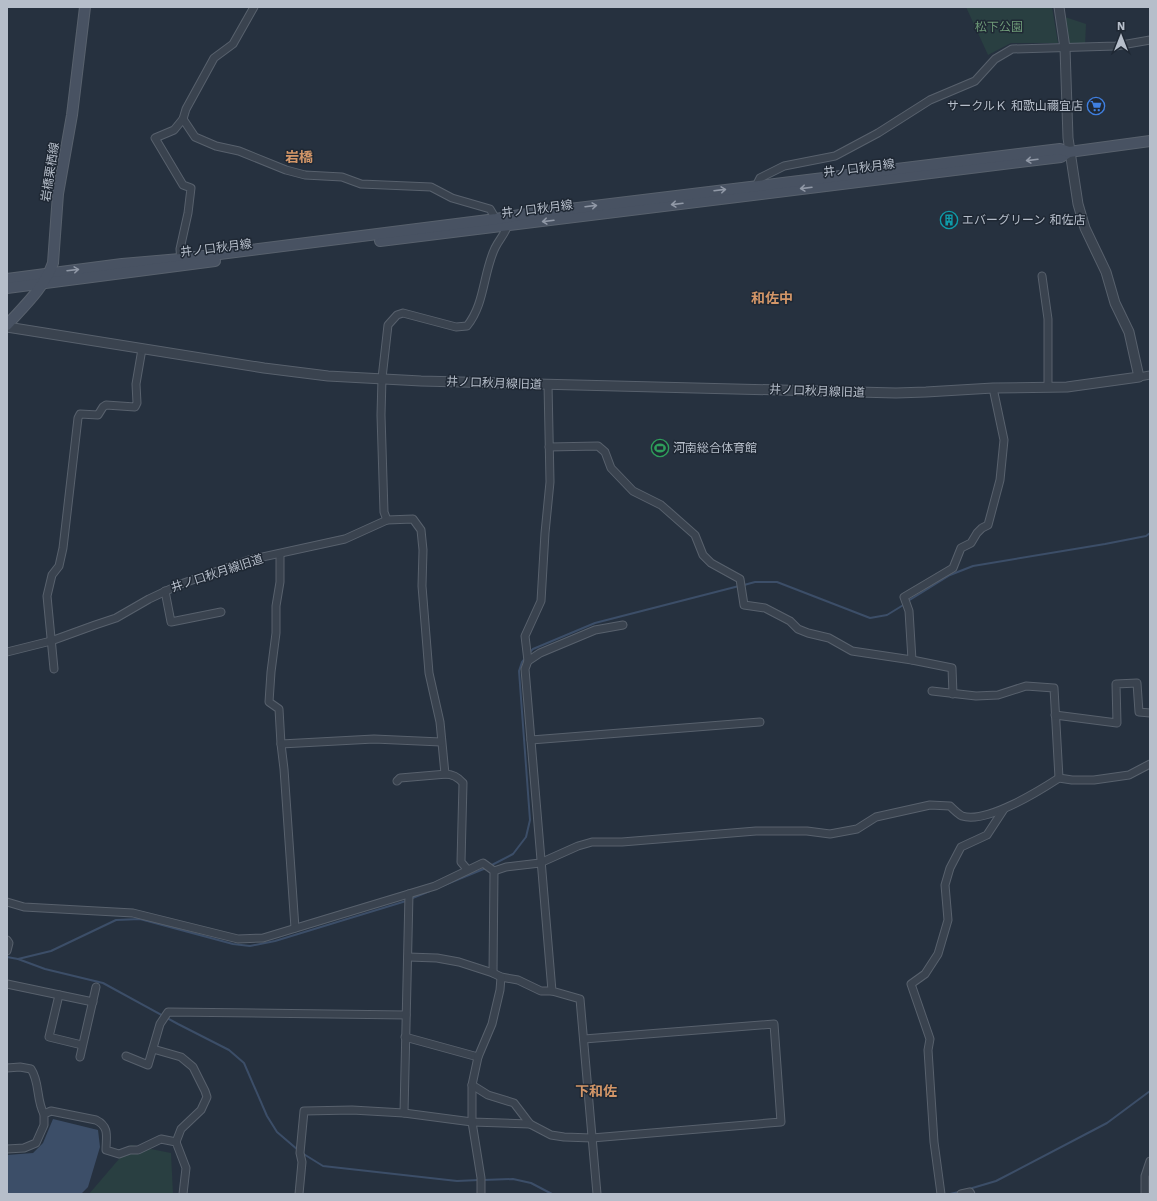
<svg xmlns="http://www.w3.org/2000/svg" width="1157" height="1201" viewBox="0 0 1157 1201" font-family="'Work Sans','Noto Sans JP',sans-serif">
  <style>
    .green { fill: #293f41 }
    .water { fill: #3c4e68 }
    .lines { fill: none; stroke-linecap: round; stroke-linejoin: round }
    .stream { stroke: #3c4e68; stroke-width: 2 }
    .minor-casing { stroke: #58616d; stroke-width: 9 }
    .tertiary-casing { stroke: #58616d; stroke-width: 11 }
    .secondary-casing { stroke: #58616d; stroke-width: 12 }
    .minor { stroke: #3a434f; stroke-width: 7 }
    .tertiary { stroke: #3a434f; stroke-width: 9 }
    .secondary { stroke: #485262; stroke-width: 10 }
    .oneway { stroke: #9098a6 }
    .labels { text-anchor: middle; stroke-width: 3; stroke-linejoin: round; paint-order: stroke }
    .park-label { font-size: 12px; fill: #6e9a78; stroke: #1f2834 }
    .poi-label { font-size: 12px; fill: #b6beca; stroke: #1f2834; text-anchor: start }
    .street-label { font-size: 12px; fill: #b6beca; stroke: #1f2834 }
    .quarter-label { font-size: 14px; font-weight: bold; fill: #d39668; stroke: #1f2834 }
  </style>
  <rect width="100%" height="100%" fill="#26313f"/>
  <g class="green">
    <path d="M966 7H1052L1058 43H1011L988 55Z"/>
    <path d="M1065 17 1086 24 1085 47 1067 45Z"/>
    <path d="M131 1145 171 1153 173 1194H89Z"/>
  </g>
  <path class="water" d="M53 1119 98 1130 100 1147 88 1187 81 1194H7V1155L33 1153 43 1143Z"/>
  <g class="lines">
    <g class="stream">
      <path d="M744 585 755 582H777L870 618 887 615 905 604"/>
      <path d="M908 601 950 575 973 566 1105 544 1146 536 1150 533"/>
      <path d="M529 653 533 649 595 623 739 586"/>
      <path d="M490 866 513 854 526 837 530 820 519 671 522 662 525 658"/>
      <path d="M442 886 486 868"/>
      <path d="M410 899 430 891"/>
      <path d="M7 957 18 959 45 969 103 983 178 1024 229 1050 244 1063 267 1116 277 1132 298 1150"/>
      <path d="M18 959 51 951 116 920 140 919 233 944 250 946 275 941 406 901"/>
      <path d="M302 1153 323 1166 457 1181 479 1180"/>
      <path d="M483 1180 513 1179 531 1183 552 1194"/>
      <path d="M969 1189 996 1181 1107 1123 1150 1091"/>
      <path d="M950 1194 959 1192"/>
    </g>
    <defs>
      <g id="minor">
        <path d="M183 119 195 137 216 146 239 151 286 170 305 175 342 177 361 184 431 187 452 198 490 209 496 219"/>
        <path d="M756 188V186L760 178 784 166 835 156 878 133 930 100 975 81 995 59 1012 49 1116 46 1150 40"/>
        <path d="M181 263 180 249 188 213 191 188 183 185 155 138 174 130 183 119 186 109 214 58 233 44 254 7"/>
        <path d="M1042 276 1048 319V387"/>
        <path d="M1139 377 1150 375"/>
        <path d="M549 447 598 446 605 452 611 468 633 491 661 505 695 535 703 555 711 563 740 579 744 605 765 608 790 621 798 629 808 633 829 638 852 651 912 660 952 668 953 694"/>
        <path d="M387 520 384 512 381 415 382 378 388 325 397 315 403 313 456 327 467 326C485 304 483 273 495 248 500 238 507 232 509 221"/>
        <path d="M280 554V582L276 606V633L271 672 269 702 279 709 281 744 284 769 295 928"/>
        <path d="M165 591 171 622 221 612"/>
        <path d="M7 652 51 641 95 625 116 618 149 599 181 584 249 560 345 539 387 520 413 519 421 530 423 550 422 586 429 673 440 722 445 774C453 774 458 777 463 783L461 862 467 869"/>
        <path d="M912 660 909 611 904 597 953 568 961 548 971 543 977 533 982 528 988 525 1000 480 1004 440 993 388"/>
        <path d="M528 661 525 636 541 601 545 533 550 482 548 384"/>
        <path d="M54 669 47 596 52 575 59 566 63 548 78 418 80 414 98 415 103 407 106 405 135 407 137 403 136 384 142 349"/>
        <path d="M932 691 976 696 998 695 1026 686 1054 688 1059 778"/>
        <path d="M1055 715 1117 723 1116 684 1137 683 1139 712 1150 713"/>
        <path d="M531 740 760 722"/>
        <path d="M281 744 374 739 441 742"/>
        <path d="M397 781 400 778 447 774"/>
        <path d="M494 871 506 867 540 863 578 846 592 842H622L756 831H807L830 834 857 829 876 817 930 805 950 806C953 809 958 814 962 816 986 824 1039 791 1059 778L1072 780H1094L1129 775 1150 764"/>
        <path d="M7 902 24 907 133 913 238 939 263 938 435 886 483 863 494 871 493 973"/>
        <path d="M7 940 9 943 7 951"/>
        <path d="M408 957 437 958 459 962 493 973 501 977 518 980 541 991H552"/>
        <path d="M7 984 93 1002"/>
        <path d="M59 995 49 1037 82 1045"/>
        <path d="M405 1037 478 1057"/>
        <path d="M153 1049 181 1057 193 1067 205 1091 207 1097 201 1110 181 1129 176 1142"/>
        <path d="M126 1056 148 1065 160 1024 168 1012 406 1015"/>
        <path d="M80 1057 96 987"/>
        <path d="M7 1068 20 1067 31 1069C40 1082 36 1100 44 1114"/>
        <path d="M472 1085 488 1095 514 1103 530 1124"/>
        <path d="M404 1113 409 894"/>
        <path d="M7 1149 24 1148 36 1143 44 1125V1114L51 1111 96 1120C110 1127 106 1137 106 1150L119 1154 130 1150H138L161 1139 176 1142 186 1168 183 1194"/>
        <path d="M299 1194 302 1162 300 1153 304 1111 352 1110 404 1113 472 1122 530 1124 551 1135 564 1137 592 1138 781 1122 774 1024 584 1039"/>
        <path d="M481 1194V1178L472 1122V1085L478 1057 492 1024 500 990 501 977"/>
        <path d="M597 1194 580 999 552 991 525 669 528 661 540 653 595 630 623 625"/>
        <path d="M941 1194 934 1142 928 1050 930 1039 911 984 925 974 938 954 948 920 945 885 950 868 961 847 987 835 1004 809"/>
        <path d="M961 1194 970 1192 971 1194"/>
        <path d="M1145 1194V1176L1150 1161"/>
      </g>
      <path id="tertiary" d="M7 327 264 368 328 376 421 381 896 393 926 392 993 388 1067 387 1139 377 1129 332 1115 303 1106 272 1085 228 1078 204 1068 138 1065 48 1059 7"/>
      <g id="secondary">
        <path d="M380 241 1061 157 1069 152"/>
        <path d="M7 279 122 264 180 259 496 219 520 215 1060 149 1069 152 1150 141"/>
        <path d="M7 288 215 261"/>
        <path d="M7 325C24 306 44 288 53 263L58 194 72 115 85 7"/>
      </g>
    </defs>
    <use href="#minor" class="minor-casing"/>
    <use href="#tertiary" class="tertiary-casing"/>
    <use href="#secondary" class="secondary-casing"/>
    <use href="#minor" class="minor"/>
    <use href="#tertiary" class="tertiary"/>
    <use href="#secondary" class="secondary"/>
  </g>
  <defs><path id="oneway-shaft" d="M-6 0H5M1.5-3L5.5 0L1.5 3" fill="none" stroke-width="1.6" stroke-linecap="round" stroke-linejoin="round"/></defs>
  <g class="oneway">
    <use href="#oneway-shaft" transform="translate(1032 160) rotate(173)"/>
    <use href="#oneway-shaft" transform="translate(806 188) rotate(173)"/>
    <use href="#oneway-shaft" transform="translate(720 190) rotate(-7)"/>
    <use href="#oneway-shaft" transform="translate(677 204) rotate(173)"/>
    <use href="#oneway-shaft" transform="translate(591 206) rotate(-7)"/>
    <use href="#oneway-shaft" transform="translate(548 221) rotate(173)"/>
    <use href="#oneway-shaft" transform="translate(73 270) rotate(-7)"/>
  </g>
  <defs>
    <symbol id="supermarket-ring" viewBox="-11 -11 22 22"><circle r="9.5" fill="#1f2834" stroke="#3f7fe0" stroke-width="1.5"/><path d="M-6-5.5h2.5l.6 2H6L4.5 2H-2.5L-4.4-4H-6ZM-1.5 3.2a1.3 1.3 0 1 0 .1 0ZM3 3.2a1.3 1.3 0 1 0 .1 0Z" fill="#3f7fe0"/></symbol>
    <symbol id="building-ring" viewBox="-11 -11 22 22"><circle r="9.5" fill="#1f2834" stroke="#0f9aa8" stroke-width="1.5"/><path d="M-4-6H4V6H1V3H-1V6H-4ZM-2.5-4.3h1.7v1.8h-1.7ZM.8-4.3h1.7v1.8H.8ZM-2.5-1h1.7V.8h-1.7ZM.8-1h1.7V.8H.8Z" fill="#0f9aa8"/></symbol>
    <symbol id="stadium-ring" viewBox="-11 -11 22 22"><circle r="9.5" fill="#1f2834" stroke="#2e9e5b" stroke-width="1.5"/><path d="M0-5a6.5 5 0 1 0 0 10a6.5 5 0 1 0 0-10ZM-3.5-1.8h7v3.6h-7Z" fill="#2e9e5b"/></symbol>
  </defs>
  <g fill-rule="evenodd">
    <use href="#supermarket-ring" x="1086" y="96" width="20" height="20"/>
    <use href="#building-ring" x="939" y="210" width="20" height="20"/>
    <use href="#stadium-ring" x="650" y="438" width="20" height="20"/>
  </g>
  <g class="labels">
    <g class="park-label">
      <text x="999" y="31">松下公園</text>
    </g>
    <g class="poi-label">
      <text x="1083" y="110" text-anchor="end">サークルＫ 和歌山禰宜店</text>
      <text x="962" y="224">エバーグリーン 和佐店</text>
      <text x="673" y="452">河南総合体育館</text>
    </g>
    <g class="street-label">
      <text transform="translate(859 168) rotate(-7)" y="4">井ノ口秋月線</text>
      <text transform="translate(50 172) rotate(-81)" y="4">岩橋栗栖線</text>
      <text transform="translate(537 209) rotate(-7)" y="4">井ノ口秋月線</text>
      <text transform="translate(216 248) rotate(-7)" y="4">井ノ口秋月線</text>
      <text transform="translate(494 383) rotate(2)" y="4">井ノ口秋月線旧道</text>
      <text transform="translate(817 391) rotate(2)" y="4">井ノ口秋月線旧道</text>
      <text transform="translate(217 573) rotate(-18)" y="4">井ノ口秋月線旧道</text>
    </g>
    <g class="quarter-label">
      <text x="299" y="162">岩橋</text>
      <text x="772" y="303">和佐中</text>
      <text x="596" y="1096">下和佐</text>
    </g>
  </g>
  <rect width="1157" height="1201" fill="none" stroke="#b6beca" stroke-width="16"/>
  <g transform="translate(1121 36)" stroke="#1f2834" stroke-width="3" paint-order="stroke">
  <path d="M0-3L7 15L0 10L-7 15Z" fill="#b6beca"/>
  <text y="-6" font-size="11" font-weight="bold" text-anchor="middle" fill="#b6beca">N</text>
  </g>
</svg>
